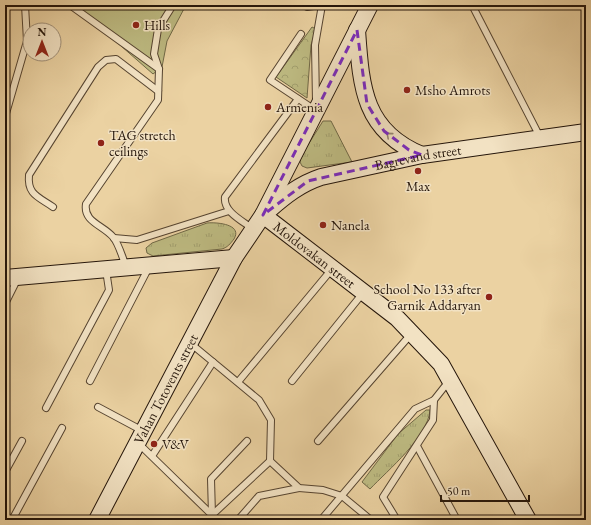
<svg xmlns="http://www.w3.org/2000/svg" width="591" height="525" viewBox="0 0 591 525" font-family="'EB Garamond',serif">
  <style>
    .grass { fill: url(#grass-tufts); stroke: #706846 }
    .forest { fill: url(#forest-crowns); stroke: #706846 }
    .pitch { fill: #bdba81; stroke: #706846 }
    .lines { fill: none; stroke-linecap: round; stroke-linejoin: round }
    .lane-casing { stroke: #564430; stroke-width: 8 }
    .secondary-casing { stroke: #24150a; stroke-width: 18 }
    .lane { stroke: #f2e2c3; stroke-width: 6 }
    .secondary { stroke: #f2e2c3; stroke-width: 16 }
    .oneway { stroke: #958670 }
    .marked { fill: none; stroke: #7b2cbf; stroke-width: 3; stroke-dasharray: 8 5; stroke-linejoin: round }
    .poi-dot { fill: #8f2418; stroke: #f2e2c3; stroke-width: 1.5 }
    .labels { text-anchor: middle; stroke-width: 3; stroke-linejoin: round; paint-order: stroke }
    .poi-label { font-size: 14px; fill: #24150a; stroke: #f2e2c3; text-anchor: start }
    .street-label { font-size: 14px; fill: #24150a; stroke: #f2e2c3 }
  </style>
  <defs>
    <pattern id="grass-tufts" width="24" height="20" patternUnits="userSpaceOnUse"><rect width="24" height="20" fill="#bdba81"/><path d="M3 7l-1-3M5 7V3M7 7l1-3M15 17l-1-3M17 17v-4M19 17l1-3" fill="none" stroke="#a29f6e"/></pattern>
    <pattern id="forest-crowns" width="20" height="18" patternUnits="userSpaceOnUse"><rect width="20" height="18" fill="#bdba81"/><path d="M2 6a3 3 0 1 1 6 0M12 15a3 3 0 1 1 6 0" fill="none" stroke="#a29f6e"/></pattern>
  </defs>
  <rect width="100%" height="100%" fill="#ebd2a2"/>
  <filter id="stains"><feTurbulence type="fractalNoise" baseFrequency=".005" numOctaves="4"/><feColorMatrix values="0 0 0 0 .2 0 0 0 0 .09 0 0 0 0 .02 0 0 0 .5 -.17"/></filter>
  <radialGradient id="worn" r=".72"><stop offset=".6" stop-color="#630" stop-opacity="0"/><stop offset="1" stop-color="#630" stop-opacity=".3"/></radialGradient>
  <g class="grass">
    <path d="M323 121H331L352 162 307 168 302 166 300 162 301 156Z"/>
    <path d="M207 223C216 222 243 224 234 239 230 244 228 247 222 249L153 256 147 253 146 248 152 243Z"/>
    <path d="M426 410H430C428 437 388 470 370 489L362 482 398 434Z"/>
  </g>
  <path class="forest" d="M312 27 316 29 311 45 307 98 276 77Z"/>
  <path class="pitch" d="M69 5H186L167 41 162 67 153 74 80 10Z"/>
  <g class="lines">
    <defs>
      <g id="lane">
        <path d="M70 5 159 69"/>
        <path d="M304 5 307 7 320 5"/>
        <path d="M472 5 540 137"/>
        <path d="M301 34 270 80 315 110"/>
        <path d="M316 102 315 45 322 5"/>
        <path d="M5 117 27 41 25 5"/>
        <path d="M53 207C39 197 27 195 29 175L98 67 106 60 116 59 158 91"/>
        <path d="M253 229C243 221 223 212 225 197L298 99"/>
        <path d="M114 238 137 240 229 211"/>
        <path d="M126 266C122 257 119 244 113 237 103 225 83 222 86 204L158 100 159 69 154 54 158 29 173 5"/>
        <path d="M5 304 18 278"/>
        <path d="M213 362 259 400 271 420 270 461 299 488 323 490 342 496 371 520"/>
        <path d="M90 381 149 267"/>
        <path d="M292 381 363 293"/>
        <path d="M238 382 332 269"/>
        <path d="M98 407 143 431"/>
        <path d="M46 408 109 290 106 270"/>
        <path d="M318 441 412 333"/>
        <path d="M138 443 212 515 270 461"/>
        <path d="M417 446 457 520"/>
        <path d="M152 456 213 362 190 343"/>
        <path d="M5 472 22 441"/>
        <path d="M12 520 62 428"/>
        <path d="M208 520 212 515 211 479 247 441"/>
        <path d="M238 520 259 496 299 488"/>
        <path d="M321 520 415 409 434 400"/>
        <path d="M397 520 383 497 433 420 434 400 449 381"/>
      </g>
      <g id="secondary">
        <path d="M357 30C361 86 363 131 422 155"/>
        <path id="s1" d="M269 210C285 196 300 184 321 177L422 155 586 132"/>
        <path id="s2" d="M263 215 397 318 441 364 528 520"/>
        <path d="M5 278 234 258"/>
        <path id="s3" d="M97 520 234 258 263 215 370 5"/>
      </g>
    </defs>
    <use href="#lane" class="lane-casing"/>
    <use href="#secondary" class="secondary-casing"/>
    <use href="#lane" class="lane"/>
    <use href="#secondary" class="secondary"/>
  </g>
  <defs><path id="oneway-chevron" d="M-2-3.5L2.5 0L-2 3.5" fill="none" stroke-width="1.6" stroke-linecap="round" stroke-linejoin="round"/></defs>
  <use class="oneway" href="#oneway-chevron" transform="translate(389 135) rotate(-139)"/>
  <path class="marked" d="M357 30 367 104 384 131 409 150 422 155 308 181 263 215Z"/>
  <g class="poi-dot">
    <circle cx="136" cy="25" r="4"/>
    <circle cx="407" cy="90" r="4"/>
    <circle cx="268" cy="107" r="4"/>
    <circle cx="101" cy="143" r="4"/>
    <circle cx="418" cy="171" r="4"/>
    <circle cx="323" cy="225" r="4"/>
    <circle cx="489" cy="297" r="4"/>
    <circle cx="154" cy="444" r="4"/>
  </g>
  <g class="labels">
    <g class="poi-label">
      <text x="144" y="30">Hills</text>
      <text x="415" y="95">Msho Amrots</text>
      <text x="276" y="112">Armenia</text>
      <text x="109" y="140">TAG stretch<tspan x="109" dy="16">ceilings</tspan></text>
      <text x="418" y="191" text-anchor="middle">Max</text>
      <text x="331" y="230">Nanela</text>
      <text x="481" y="294" text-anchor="end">School No 133 after<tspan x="481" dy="16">Garnik Addaryan</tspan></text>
      <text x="162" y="449">V&amp;V</text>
    </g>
    <g class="street-label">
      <text dy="5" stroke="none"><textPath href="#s1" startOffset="161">Bagrevand street</textPath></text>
      <text dy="5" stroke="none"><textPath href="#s2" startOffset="65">Moldovakan street</textPath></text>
      <text dy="5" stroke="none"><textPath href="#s3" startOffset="148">Vahan Totovents street</textPath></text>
    </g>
  </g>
  <rect width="591" height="525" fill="none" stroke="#ebd2a2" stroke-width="20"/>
  <rect x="6" y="6" width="579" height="513" fill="none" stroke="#24150a" stroke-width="2"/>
  <rect x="10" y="10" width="571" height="505" fill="none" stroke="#24150a"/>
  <g transform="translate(42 42)"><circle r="19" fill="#f2e2c3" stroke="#a09079"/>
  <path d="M0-3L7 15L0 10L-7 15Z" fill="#8f2418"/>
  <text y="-6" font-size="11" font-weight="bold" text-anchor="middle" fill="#24150a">N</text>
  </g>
  <path d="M441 495v6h88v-6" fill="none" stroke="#24150a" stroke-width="2"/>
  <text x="447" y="495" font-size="12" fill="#24150a" stroke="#f2e2c3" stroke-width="3" paint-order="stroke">50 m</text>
  <rect width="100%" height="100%" filter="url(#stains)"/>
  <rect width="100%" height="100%" fill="url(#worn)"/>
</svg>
